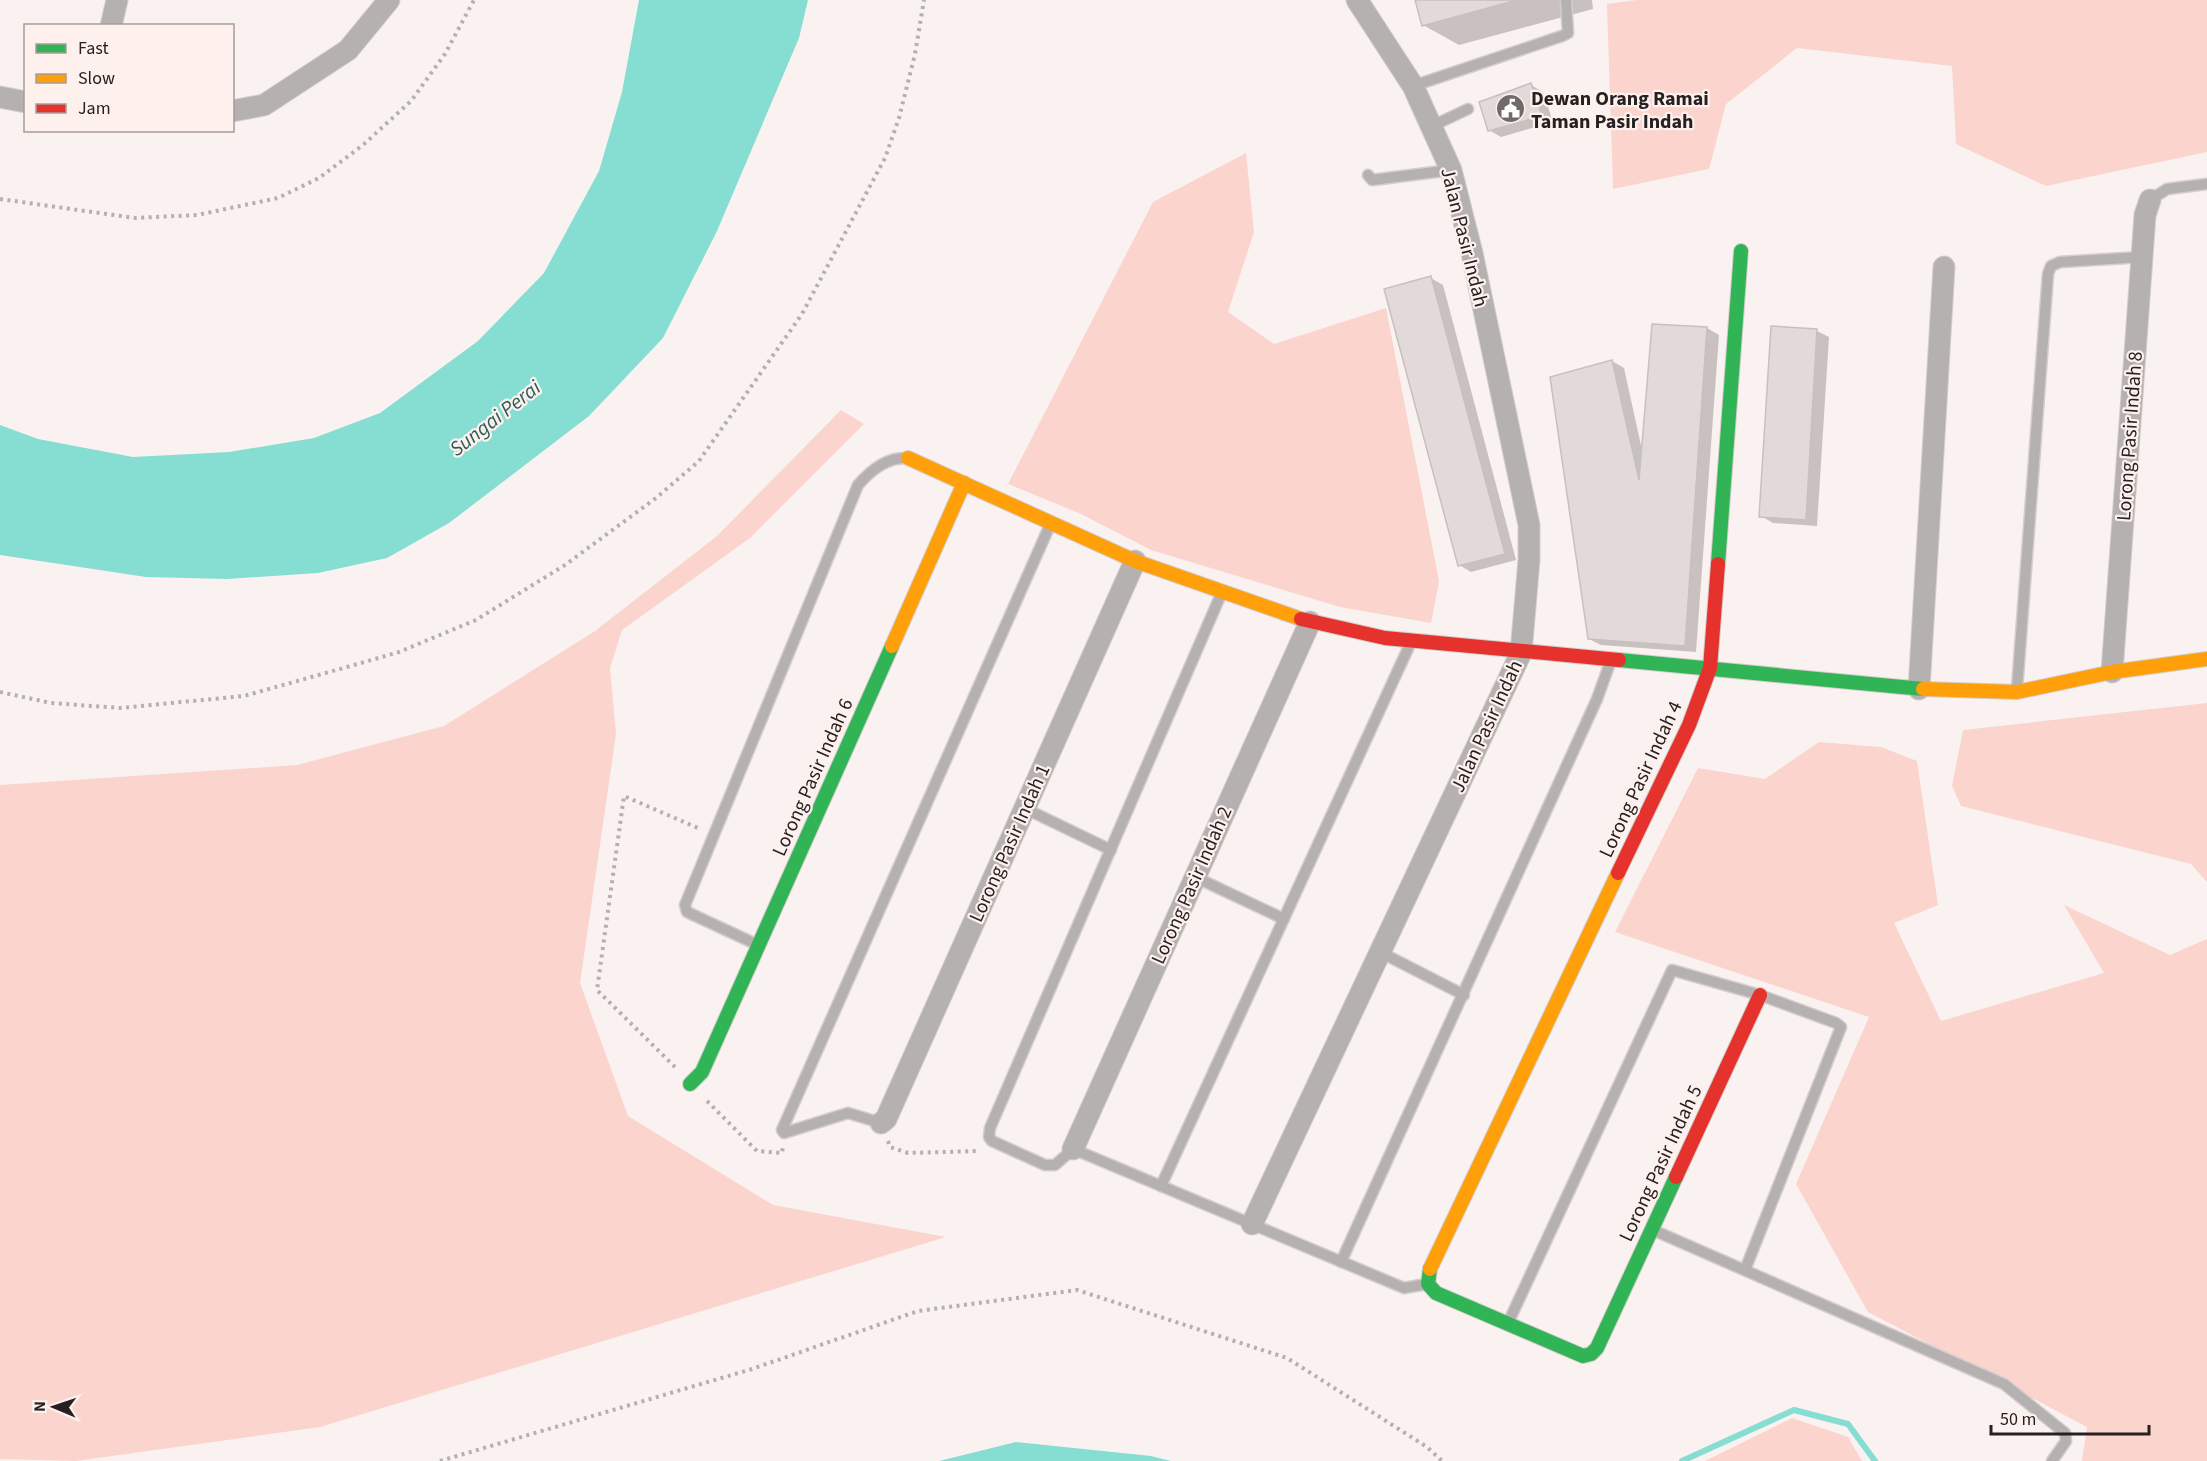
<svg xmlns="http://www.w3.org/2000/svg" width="2207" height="1461" viewBox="0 0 2207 1461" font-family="'Source Sans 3',sans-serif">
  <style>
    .green { fill: #fbd4ce }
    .water { fill: #86ddd2 }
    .shadow { fill: #0003 }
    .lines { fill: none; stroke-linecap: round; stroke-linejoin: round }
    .stream { stroke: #86ddd2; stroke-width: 6 }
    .building { fill: #e1dad9; stroke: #c7c0c0; stroke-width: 1.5 }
    .lane-casing { stroke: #d3cdcb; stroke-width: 13 }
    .street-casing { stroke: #d3cdcb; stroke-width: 23 }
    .fast-casing { stroke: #d3cdcb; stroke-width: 16 }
    .slow-casing { stroke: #d3cdcb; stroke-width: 16 }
    .jam-casing { stroke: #d3cdcb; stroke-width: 16 }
    .path { stroke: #b3b0af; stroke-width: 4; stroke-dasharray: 3 4.5; stroke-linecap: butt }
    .lane { stroke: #b5b1b1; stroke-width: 10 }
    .street { stroke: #b5b1b1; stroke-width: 21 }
    .fast { stroke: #30b455; stroke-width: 14 }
    .slow { stroke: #ff9f0a; stroke-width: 14 }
    .jam { stroke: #e5322d; stroke-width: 14 }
    .labels { text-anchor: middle; stroke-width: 4.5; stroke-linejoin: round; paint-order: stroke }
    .poi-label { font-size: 20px; font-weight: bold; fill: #262020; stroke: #fdf0ed; text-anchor: start }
    .street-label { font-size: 20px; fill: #262020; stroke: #fdf0ed }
    .water-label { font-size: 21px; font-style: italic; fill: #295e57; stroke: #fdf0ed }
  </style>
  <rect width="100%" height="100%" fill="#faf2f0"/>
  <g class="green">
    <path d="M1637 0H2207V152L2046 186 1956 144 1952 66 1797 48 1726 104 1709 169 1613 189 1607 4Z"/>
    <path d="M1246 153 1254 232 1228 312 1274 344 1386 308 1439 581 1431 623 1340 607 1151 550 1081 514 1008 484 1153 202Z"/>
    <path d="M841 410 864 424 750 538 622 630 610 668 616 734 580 983 628 1116 773 1205 946 1237 320 1427 76 1461 0 1459V785L297 765 444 726 595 631 717 536Z"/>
    <path d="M2207 703V882L2191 864 1961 806 1952 786 1963 730Z"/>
    <path d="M1819 742 1881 747 1917 761 1938 905 1894 923 1941 1021 2104 973 2064 905 2170 955 2207 939V1461H2082L2087 1427 1868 1312 1796 1184 1869 1017 1615 932 1698 768 1765 779Z"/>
    <path d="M1792 1418 1848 1437 1862 1461H1705Z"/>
  </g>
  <g class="water">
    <path d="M639 0H808L799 38 717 231 663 338 589 416 449 523 387 558 318 573 227 579 146 577 0 555V425L38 439 133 457 229 452 314 438 380 413 478 341 544 273 599 171 622 92Z"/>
    <path d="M1016 1442 1151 1456 1171 1461H939Z"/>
  </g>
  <g class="shadow">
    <path d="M1416 0H1592L1593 9 1459 45 1423 25Z"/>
    <path d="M1531 85 1543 92 1553 122 1501 137 1489 130Z"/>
    <path d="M1431 278 1443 285 1516 560 1471 572 1459 565Z"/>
    <path d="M1707 328 1719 335 1696 652 1601 645 1589 639 1612 361 1624 368 1642 450Z"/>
    <path d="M1773 328 1817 331 1829 337 1817 526 1773 523 1761 516Z"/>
  </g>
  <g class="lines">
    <path class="stream" d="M1682 1461 1794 1410 1848 1424 1875 1461"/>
  </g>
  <g class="building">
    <path d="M1415 0H1517L1422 26Z"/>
    <path d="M1531 83 1542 116 1488 131 1479 102Z"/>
    <path d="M1431 276 1505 554 1458 566 1384 289Z"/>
    <path d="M1652 324 1707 327 1685 646 1588 639 1550 377 1612 360 1639 480Z"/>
    <path d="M1771 326 1817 329 1806 520 1759 517Z"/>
  </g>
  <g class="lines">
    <defs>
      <g id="lane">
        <path d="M1413 86 1562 36 1568 33 1566 0"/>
        <path d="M1430 127 1468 109"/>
        <path d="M1368 175 1372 180 1451 170"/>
        <path d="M2150 200 2167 189 2207 184"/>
        <path d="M1222 592 990 1128 989 1137 992 1141 1045 1165H1055L1073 1149 1404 1288 1427 1284"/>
        <path d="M2017 689 2048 274 2051 266 2060 262 2142 257"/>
        <path d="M1024 808 1111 850"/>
        <path d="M1195 877 1284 919"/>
        <path d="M758 945 687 912 685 905 858 485C870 471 886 458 905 458"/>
        <path d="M1380 952 1464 995"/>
        <path d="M881 1123 848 1113 784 1133 782 1130 1050 525"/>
        <path d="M1161 1186 1411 642"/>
        <path d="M1653 1230 2004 1384 2065 1433 2066 1441 2052 1461"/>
        <path d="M1341 1262 1597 699 1610 663"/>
        <path d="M1509 1321 1672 970 1760 995 1836 1023 1841 1027 1745 1270"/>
      </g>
      <g id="street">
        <path d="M111 26 117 0"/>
        <path d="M0 97 26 102"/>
        <path d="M232 111 264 105 348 50 389 0"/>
        <path d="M2112 672 2145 215 2150 200"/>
        <path d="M1919 689 1944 267"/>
        <path d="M881 1123 886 1119 1135 561"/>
        <path d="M1073 1149 1310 622"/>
        <path d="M1252 1224 1521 653 1529 560V525L1472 253 1451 170 1413 86 1357 0"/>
      </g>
      <g id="fast">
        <path d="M1718 564 1741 251"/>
        <path d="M1619 660 1923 689"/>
        <path d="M690 1084 702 1072 892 646"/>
        <path d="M1430 1269 1428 1284 1436 1293 1583 1356 1591 1354 1597 1348 1676 1177"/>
      </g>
      <g id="slow">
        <path d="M908 458 1135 561 1301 619"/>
        <path d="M892 646 964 483"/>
        <path d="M1923 689 2017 692 2112 672 2207 659"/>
        <path d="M1430 1269 1618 873"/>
      </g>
      <g id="jam">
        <path d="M1301 619 1385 638 1619 660"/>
        <path d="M1618 873 1689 725 1710 668 1718 564"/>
        <path d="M1676 1177 1760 995"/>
      </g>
    </defs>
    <use href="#lane" class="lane-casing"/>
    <use href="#street" class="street-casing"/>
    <use href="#fast" class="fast-casing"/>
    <use href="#slow" class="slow-casing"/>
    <use href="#jam" class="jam-casing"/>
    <g class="path">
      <path d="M0 199 135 218 197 215 278 198 319 178 363 145 411 101 445 54 474 0"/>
      <path d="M0 692 51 703 120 708 244 696 347 667 399 652 476 620 565 565 656 498 699 461 802 314 885 158 899 118 915 54 924 0"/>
      <path d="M675 1067 597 990 624 796 700 829"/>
      <path d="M707 1101 757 1151 782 1153 783 1146"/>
      <path d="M888 1141 890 1147 908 1153 980 1151"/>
      <path d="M440 1461 752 1369 918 1311 1077 1290 1287 1358 1427 1447 1442 1461"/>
    </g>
    <use href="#lane" class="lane"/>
    <use href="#street" class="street"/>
    <use href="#fast" class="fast"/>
    <use href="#slow" class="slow"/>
    <use href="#jam" class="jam"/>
  </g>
  <defs>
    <symbol id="civic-disc" viewBox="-11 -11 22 22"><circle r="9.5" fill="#706a69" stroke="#fdf0ed"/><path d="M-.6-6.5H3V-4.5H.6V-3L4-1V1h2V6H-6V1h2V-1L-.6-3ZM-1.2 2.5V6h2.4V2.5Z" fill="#fff"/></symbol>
  </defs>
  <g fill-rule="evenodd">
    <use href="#civic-disc" x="1494" y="92" width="33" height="33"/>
  </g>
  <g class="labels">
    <g class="poi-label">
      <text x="1531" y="105">Dewan Orang Ramai<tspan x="1531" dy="23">Taman Pasir Indah</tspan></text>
    </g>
    <g class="street-label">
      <text transform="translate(1465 237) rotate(76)" y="7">Jalan Pasir Indah</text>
      <text transform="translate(2129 436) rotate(-86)" y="7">Lorong Pasir Indah 8</text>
      <text transform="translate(1486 726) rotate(-65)" y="7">Jalan Pasir Indah</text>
      <text transform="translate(812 777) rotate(-66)" y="7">Lorong Pasir Indah 6</text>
      <text transform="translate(1640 779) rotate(-65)" y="7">Lorong Pasir Indah 4</text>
      <text transform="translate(1009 843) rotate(-66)" y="7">Lorong Pasir Indah 1</text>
      <text transform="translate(1191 885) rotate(-66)" y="7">Lorong Pasir Indah 2</text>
      <text transform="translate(1660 1163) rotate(-65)" y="7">Lorong Pasir Indah 5</text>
    </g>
    <g class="water-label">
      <text transform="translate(495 418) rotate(-38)" y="7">Sungai Perai</text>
    </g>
  </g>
  <rect x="24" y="24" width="210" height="108" fill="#fdf0ed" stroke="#a79d9b" stroke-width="1.5"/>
  <rect x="36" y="44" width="30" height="9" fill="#30b455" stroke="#a79d9b" stroke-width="1.5"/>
  <text x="78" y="54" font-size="18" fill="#262020">Fast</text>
  <rect x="36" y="74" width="30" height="9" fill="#ff9f0a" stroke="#a79d9b" stroke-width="1.5"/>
  <text x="78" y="84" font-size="18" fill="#262020">Slow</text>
  <rect x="36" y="104" width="30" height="9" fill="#e5322d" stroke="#a79d9b" stroke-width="1.5"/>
  <text x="78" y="114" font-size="18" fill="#262020">Jam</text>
  <g transform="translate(54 1407) rotate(272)" stroke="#fdf0ed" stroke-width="4.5" paint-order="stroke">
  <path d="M0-4.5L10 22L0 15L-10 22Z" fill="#262020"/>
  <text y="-9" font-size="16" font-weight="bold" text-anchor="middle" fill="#262020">N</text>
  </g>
  <path d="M1991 1425v9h158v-9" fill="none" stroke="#262020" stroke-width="3"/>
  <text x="2000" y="1425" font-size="18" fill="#262020" stroke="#fdf0ed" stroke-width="4.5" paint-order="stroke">50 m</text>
</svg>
